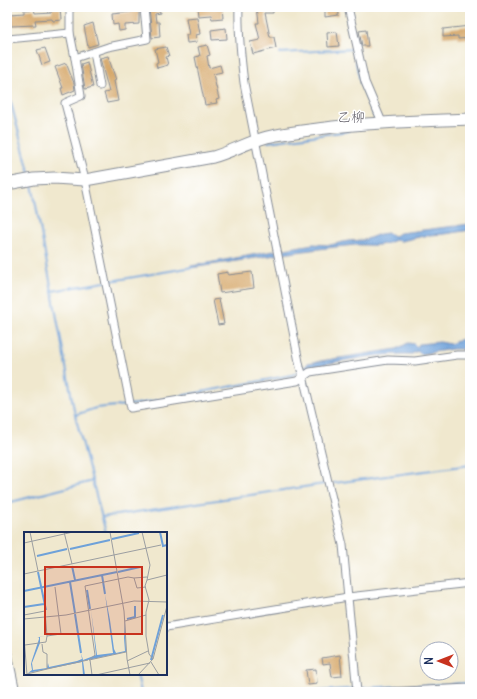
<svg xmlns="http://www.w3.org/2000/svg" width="477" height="699" viewBox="0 0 477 699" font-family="Delius,'Klee One',sans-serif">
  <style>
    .water { fill: #6ea1d9; stroke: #44689c }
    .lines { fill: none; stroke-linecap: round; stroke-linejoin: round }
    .stream { stroke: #6ea1d9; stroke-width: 2 }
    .building { fill: #d6a86b }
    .street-casing { stroke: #868c96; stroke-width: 9 }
    .secondary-casing { stroke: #868c96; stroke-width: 13 }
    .street { stroke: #fff; stroke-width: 7 }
    .secondary { stroke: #fff; stroke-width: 11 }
    .labels { text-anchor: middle; stroke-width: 3; stroke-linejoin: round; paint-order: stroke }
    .neighbourhood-label { font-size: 14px; fill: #5c5963; stroke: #fff }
    .inset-river { fill: none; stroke: #6ea1d9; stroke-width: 2 }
    .inset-road { fill: none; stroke: #9b9ea1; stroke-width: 1 }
    .view { fill: #c8321e; fill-opacity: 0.15; stroke: #c8321e; stroke-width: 2 }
    .inset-edge { fill: none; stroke: #1b2f5e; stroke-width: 2 }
  </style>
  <rect width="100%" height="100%" fill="#fff"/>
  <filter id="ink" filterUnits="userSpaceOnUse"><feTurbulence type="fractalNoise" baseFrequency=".025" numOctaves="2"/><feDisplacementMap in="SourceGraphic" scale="8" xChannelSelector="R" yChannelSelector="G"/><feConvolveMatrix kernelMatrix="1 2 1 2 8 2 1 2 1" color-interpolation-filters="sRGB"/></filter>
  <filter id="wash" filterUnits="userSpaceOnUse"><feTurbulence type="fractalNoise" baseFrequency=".012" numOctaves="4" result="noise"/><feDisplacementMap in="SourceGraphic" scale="16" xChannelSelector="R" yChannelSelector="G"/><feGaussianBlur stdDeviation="0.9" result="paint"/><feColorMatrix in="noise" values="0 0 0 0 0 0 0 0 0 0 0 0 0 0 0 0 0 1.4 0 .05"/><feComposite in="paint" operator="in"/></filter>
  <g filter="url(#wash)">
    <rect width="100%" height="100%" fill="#f0e8ce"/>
    <g class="water">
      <path d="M470 224V230L445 234 429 235 401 241 394 240C383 248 368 244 355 245 300 250 246 260 191 268V266L313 244 330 245 348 241 364 240 380 234 388 233 394 236 400 233Z"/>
      <path d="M467 337H470V349H453L421 354 417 351 412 354C378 353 343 361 309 367L305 369 304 368 308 363 397 349 408 343 414 344 417 347 419 344 440 342 450 344Z"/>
    </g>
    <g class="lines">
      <g class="stream">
        <path d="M280 53 353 49 361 85 375 118"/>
        <path d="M7 88 30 175"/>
        <path d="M268 142 349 131"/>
        <path d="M32 184 75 415 106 533"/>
        <path d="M52 291 193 267"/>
        <path d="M75 415 96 408 137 404 292 375 299 371"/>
        <path d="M334 483 470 465"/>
        <path d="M7 503 93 481"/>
        <path d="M103 517 324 484"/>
        <path d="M137 674 141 692"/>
        <path d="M305 692 361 688 470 683"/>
      </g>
    </g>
    <g id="blocks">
      <g class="building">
        <path d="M149 7H159L160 13 155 14 156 22H159L160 37 152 38Z"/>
        <path d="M197 7H222L223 18 212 19 211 15 198 16Z"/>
        <path d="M257 7H273V13H265L270 37H274L276 48 253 54 250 42 260 40 256 23H259Z"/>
        <path d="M325 7H338L339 15 325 17Z"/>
        <path d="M52 8H60L61 20 53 21 52 19 35 20 36 25 11 26 10 14 24 13V10L34 9 35 13 52 12Z"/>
        <path d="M139 11V24L125 25V30L119 31 118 24 113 25 112 14Z"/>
        <path d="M197 17 200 34 196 35 197 42 187 43 186 35H189L186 18Z"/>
        <path d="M93 23 98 44 88 47 84 26Z"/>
        <path d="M470 26V38L458 39V36L443 37V29Z"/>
        <path d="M226 28 227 39 212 40 211 30Z"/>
        <path d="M366 30 368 46H362L359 31Z"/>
        <path d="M337 32 339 46 328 47 327 33Z"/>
        <path d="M207 45 210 55 207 56 209 68 220 65 222 72 213 74 219 99 216 100 217 103 205 105 195 57 200 56 198 47Z"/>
        <path d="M166 47 169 56 166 57 168 65 157 68 156 63 158 62 155 49Z"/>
        <path d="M45 48 50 62 42 65 37 50Z"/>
        <path d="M108 56 116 80 114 81 118 101 107 103 104 93 109 92 100 58Z"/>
        <path d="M87 62 93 87 85 89 81 64Z"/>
        <path d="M66 63 74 83 75 90 63 95 61 88H63L55 67Z"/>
        <path d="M228 272V275L252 272 254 288 220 293 217 274Z"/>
        <path d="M219 299 224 324 218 325 213 300Z"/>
        <path d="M340 655 342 676 332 677 330 663 323 664 322 658Z"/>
        <path d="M316 669 317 684 308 685 306 670Z"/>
      </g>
    </g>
  </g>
  <g filter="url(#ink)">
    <use href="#blocks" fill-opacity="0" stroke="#868c96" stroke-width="1"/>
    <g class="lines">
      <defs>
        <g id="street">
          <path d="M70 7V33L75 58"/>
          <path d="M144 7 147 39 108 47 75 58 81 96 65 103 85 180 131 408 297 381 310 372 388 360 415 361 457 355H470"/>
          <path d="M239 7C238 33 241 58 244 83L300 367 303 376 343 545 357 692"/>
          <path d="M348 7 365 82 382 122"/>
          <path d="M8 39 70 33"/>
          <path d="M94 52 100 86"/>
          <path d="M166 627 348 597 470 583"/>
          <path d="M7 649 16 692"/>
          <path d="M382 692 470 688"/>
        </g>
        <path id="secondary" d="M7 184 34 179 54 178 85 180 213 157C231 152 248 142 267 137 288 132 311 130 333 127 379 122 424 121 470 119"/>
      </defs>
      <use href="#street" class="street-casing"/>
      <use href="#secondary" class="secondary-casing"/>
      <use href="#street" class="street"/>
      <use href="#secondary" class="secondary"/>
    </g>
  </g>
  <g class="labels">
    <g class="neighbourhood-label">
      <text x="351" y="122">乙柳</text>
    </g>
  </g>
  <g transform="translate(24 532)">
    <rect width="143" height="143" fill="#f0e8ce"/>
    <path d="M81 62 86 88 90 117 92 121 101 119 100 106 101 87 102 120 59 129 61 143H59L58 130 4 141 8 138 7 132 8 128 15 107V105L1 107 22 104 16 105V111L8 131 9 138 23 136 24 131 25 135 53 129 58 127 57 121 59 128 72 123 67 78 73 123 89 121Z" fill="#6ea1d9"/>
    <path class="inset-river" d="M136 0 139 14 143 13M88 7 115 1M46 17 86 8M13 24 43 17M48 34 51 48M14 40 22 78M94 40 116 35M78 43 81 62M46 50 51 81M63 58 66 77M0 59 93 40M0 75 20 72M51 82 57 121M103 87 111 85V74M127 128 139 83"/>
    <path class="inset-road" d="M6 0 14 39M40 0 48 32M86 0 100 79 103 127 106 143M118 0 126 33 123 48 143 43M0 11 49 0M0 42 137 13M110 46 123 45M123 48 121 54 125 68 122 80V104L125 122 129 127M0 83 21 79 23 104 22 110 1 113M0 87 42 83 110 69 143 70M101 89 122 83M23 104 37 102 31 55M0 105 3 143M102 120 65 128 71 123 61 54 104 45 110 46 113 56 122 55M66 128 68 143M103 129 124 119M127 130 135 143M23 137 64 128M3 142 23 137V122L19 120 18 112M72 143 126 131M114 143 129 127 143 74"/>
    <path class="view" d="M21 35H118V102H21Z"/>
    <rect width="143" height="143" class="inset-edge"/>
  </g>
  <rect width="477" height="699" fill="none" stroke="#fff" stroke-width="24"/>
  <g transform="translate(439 661) rotate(270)"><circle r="19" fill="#ffffff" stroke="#a4acbf"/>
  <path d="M0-3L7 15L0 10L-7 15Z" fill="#c8321e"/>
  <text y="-6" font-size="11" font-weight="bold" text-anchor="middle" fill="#1b2f5e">N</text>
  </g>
</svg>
